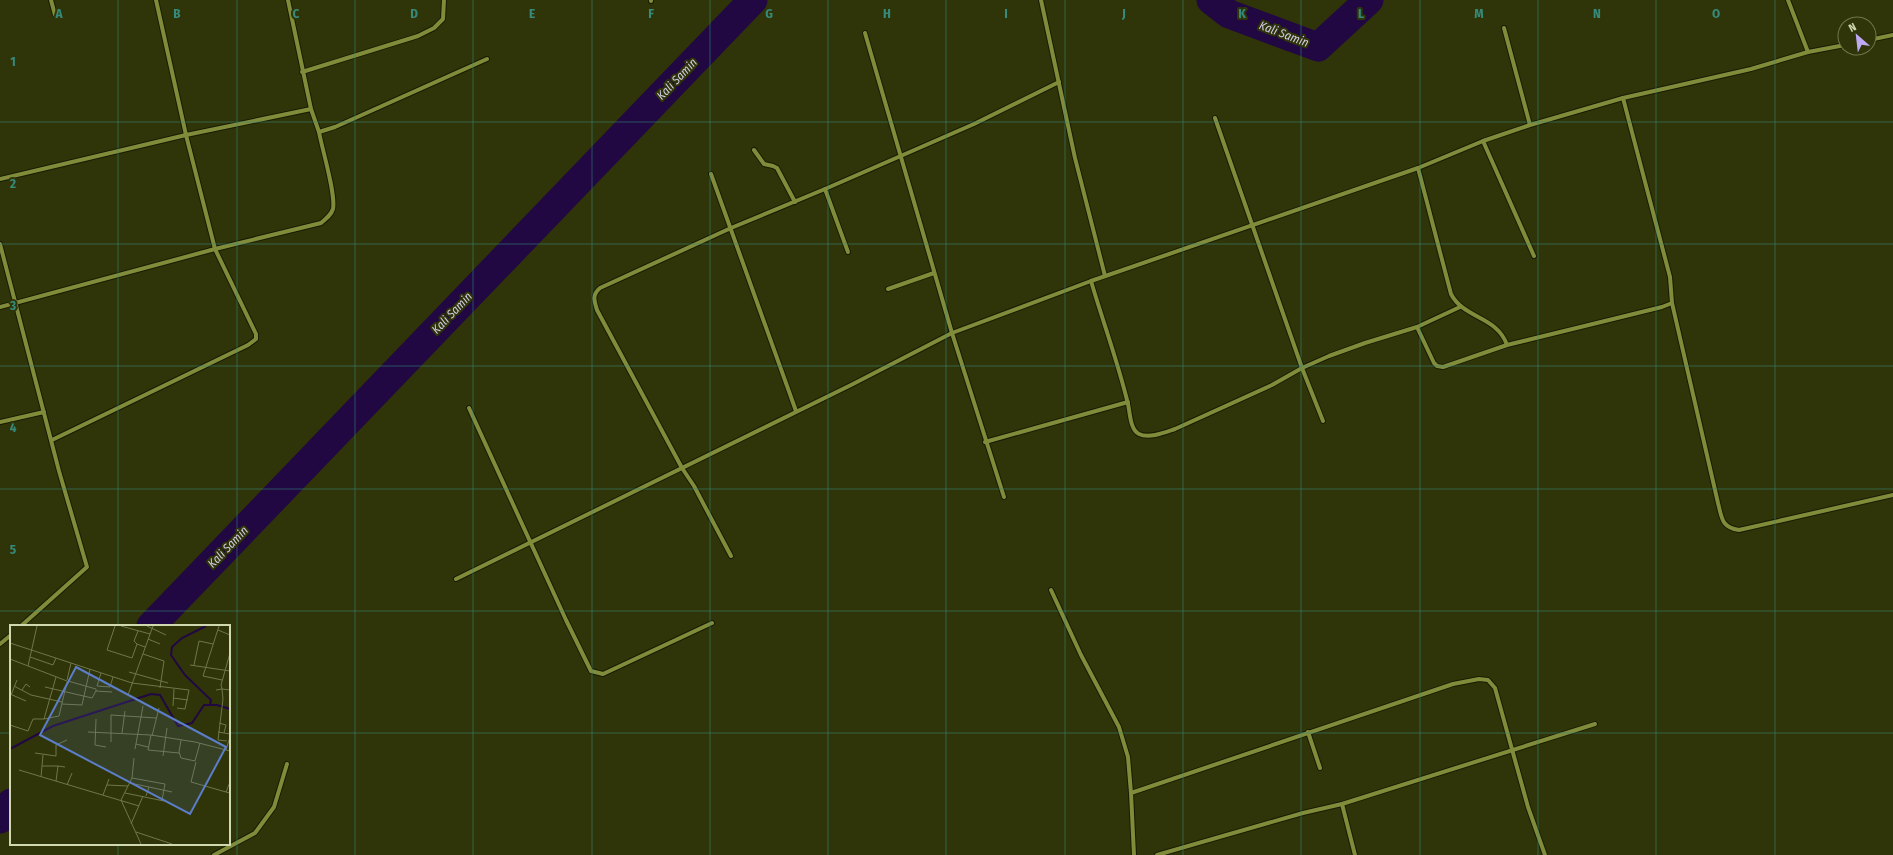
<svg xmlns="http://www.w3.org/2000/svg" width="1893" height="855" viewBox="0 0 1893 855" font-family="'Fira Sans Condensed',sans-serif">
  <style>
    .lines { fill: none; stroke-linecap: round; stroke-linejoin: round }
    .river { stroke: #210842; stroke-width: 29 }
    .street-casing { stroke: #181c03; stroke-width: 6 }
    .street { stroke: #808c3a; stroke-width: 4 }
    .grid { fill: none; stroke: #368a7b; stroke-width: 1; stroke-opacity: 0.55 }
    .labels { text-anchor: middle; stroke-width: 4; stroke-linejoin: round; paint-order: stroke }
    .water-label { font-size: 12px; font-style: italic; fill: #d3cce8; stroke: #2f3508 }
    .inset-river { fill: none; stroke: #210842; stroke-width: 2 }
    .inset-road { fill: none; stroke: #6f764b; stroke-width: 1 }
    .view { fill: #5c7eca; fill-opacity: 0.15; stroke: #5c7eca; stroke-width: 2 }
    .inset-edge { fill: none; stroke: #d0d8b0; stroke-width: 2 }
    .grid-label { font-size: 13px; text-anchor: middle; font-weight: bold; fill: #368a7b; stroke: #2f3508; stroke-width: 4; stroke-linejoin: round; paint-order: stroke }
  </style>
  <rect width="100%" height="100%" fill="#2f3508"/>
  <g class="lines">
    <g class="river">
      <path d="M1211 0 1229 14 1318 47 1369 0"/>
      <path d="M151 626 753 0"/>
      <path d="M0 819 11 803"/>
    </g>
    <defs>
      <g id="street">
        <path d="M51 0 55 15"/>
        <path d="M288 0 311 109"/>
        <path d="M651 0V1"/>
        <path d="M1041 0 1075 158 1105 276"/>
        <path d="M1788 0 1808 52"/>
        <path d="M1504 28 1530 125"/>
        <path d="M865 33 952 333 1004 497"/>
        <path d="M1869 40 1893 35"/>
        <path d="M302 72 418 36 434 28 443 19 444 0"/>
        <path d="M1215 118 1302 368 1323 421"/>
        <path d="M1483 141 1534 256"/>
        <path d="M754 150 764 164 773 166 777 168 795 202"/>
        <path d="M1418 168 1451 294C1464 319 1497 316 1507 345L1662 307 1672 303 1670 277 1623 98"/>
        <path d="M711 174 796 411"/>
        <path d="M0 179 186 135 311 109 319 132 335 127 487 59"/>
        <path d="M825 189 848 252"/>
        <path d="M0 244 59 471 87 567 21 626"/>
        <path d="M1091 281C1103 322 1118 362 1128 404 1130 412 1130 430 1139 434 1149 439 1166 432 1175 429L1272 385 1302 368 1329 356 1365 343 1417 327 1460 307"/>
        <path d="M888 289 934 273"/>
        <path d="M1672 303 1718 503C1722 518 1721 527 1739 530L1893 495"/>
        <path d="M0 307 215 249 321 223C327 218 331 215 333 209 336 194 322 149 319 132"/>
        <path d="M1417 327 1434 363 1437 366 1443 367 1507 345"/>
        <path d="M469 408 566 620 591 671 603 674 712 623"/>
        <path d="M0 422 44 412"/>
        <path d="M52 440 248 345 256 339V334L215 249 186 135 156 0"/>
        <path d="M985 442 1128 402"/>
        <path d="M731 556 694 486 682 468 597 310C594 300 592 295 600 288L731 228 825 189 974 124 1059 82"/>
        <path d="M456 579 853 384 952 333 1091 281 1418 168 1483 141 1530 125 1623 98 1751 69 1808 52 1845 45"/>
        <path d="M1051 590 1081 655 1119 727 1128 757 1131 793"/>
        <path d="M0 644 11 635"/>
        <path d="M1308 732 1320 768"/>
        <path d="M1342 804 1595 724"/>
        <path d="M214 855 255 833 274 807 287 764"/>
        <path d="M1134 855 1131 793 1453 684 1479 679 1488 680 1495 688 1528 807 1545 855"/>
        <path d="M1157 855 1303 813 1342 804 1355 855"/>
      </g>
    </defs>
    <use href="#street" class="street-casing"/>
    <use href="#street" class="street"/>
  </g>
  <path class="grid" d="M118 0V626M237 0V855M355 0V855M473 0V855M592 0V855M710 0V855M828 0V855M946 0V855M1065 0V855M1183 0V855M1301 0V855M1420 0V855M1538 0V855M1656 0V855M1775 0V855M0 122H1893M0 244H1893M0 366H1893M0 489H1893M0 611H1893M0 733H11M229 733H1893M118 844V855"/>
  <g class="labels">
    <g class="water-label">
      <text transform="translate(1284 34) rotate(21)" y="4">Kali Samin</text>
      <text transform="translate(677 79) rotate(-46)" y="4">Kali Samin</text>
      <text transform="translate(452 313) rotate(-46)" y="4">Kali Samin</text>
      <text transform="translate(228 547) rotate(-46)" y="4">Kali Samin</text>
    </g>
  </g>
  <g transform="translate(10 625)">
    <rect width="220" height="220" fill="#2f3508"/>
    <path class="inset-river" d="M196 1 172 13 162 22 161 30 175 50 201 75 200 80M0 124 43 101 141 69 150 70 168 101 182 98 194 80H207L220 84"/>
    <path class="inset-road" d="M105 1 97 25 122 33 127 19 135 22M111 1 140 9M137 1 156 10M209 1 193 51 212 55M208 5 220 10M138 14 150 19M0 18 122 58 179 65 175 84 167 83M127 19 124 16 128 6M220 28 211 60 212 64 220 65M133 29 154 36 150 63M20 32 43 40 46 33M0 34 57 56M180 40 220 46M184 40 189 16 203 19M18 41 27 1M119 47 158 58M57 55 61 38M58 56 86 64V66L102 67M4 61 21 70 52 77M87 61 100 62 103 52M87 61 91 48M35 62 82 73 86 66M12 65 16 59 20 62M206 65 212 64 213 74 208 115 217 116M0 69 16 76M1 70 7 55M118 70 143 1M163 73 178 75M52 79 72 80 80 44M163 81 164 64M34 94 49 91 57 57M86 94 85 120 96 122M209 98 216 100 214 108M0 100 18 106 23 94H34L46 52M78 107 141 110 185 117 220 126M208 107 220 109M112 108 115 86M141 110 138 125 169 128M142 111 149 83M171 115 169 127 171 133 185 136 190 118M101 117V90L146 93M126 119 138 122M125 124 133 81M216 125 220 112M25 128 46 131V120L57 115M153 131 157 103M186 137 181 157 216 167M32 141H48M9 145 129 181M31 152 33 130M122 153 124 133M46 156 48 141 55 142M220 157 216 167 220 168M120 158 139 162 136 171M57 160 62 148M97 160 118 161M139 162 162 167M115 168 154 176M93 170 99 154M121 199 133 171M126 207 162 219M131 219 111 175 122 153 155 159 152 175"/>
    <path class="view" d="M66 42 216 122 180 189 30 110Z"/>
    <rect width="220" height="220" class="inset-edge"/>
  </g>
  <g class="grid-label">
    <text x="59" y="18">A</text>
    <text x="177" y="18">B</text>
    <text x="296" y="18">C</text>
    <text x="414" y="18">D</text>
    <text x="532" y="18">E</text>
    <text x="651" y="18">F</text>
    <text x="769" y="18">G</text>
    <text x="887" y="18">H</text>
    <text x="1006" y="18">I</text>
    <text x="1124" y="18">J</text>
    <text x="1242" y="18">K</text>
    <text x="1361" y="18">L</text>
    <text x="1479" y="18">M</text>
    <text x="1597" y="18">N</text>
    <text x="1716" y="18">O</text>
    <text x="13" y="66">1</text>
    <text x="13" y="188">2</text>
    <text x="13" y="310">3</text>
    <text x="13" y="432">4</text>
    <text x="13" y="554">5</text>
  </g>
  <g transform="translate(1857 36) rotate(332)"><circle r="19" fill="#2f3508" stroke="#6f764b"/>
  <path d="M0-3L7 15L0 10L-7 15Z" fill="#bea9f5"/>
  <text y="-6" font-size="11" font-weight="bold" text-anchor="middle" fill="#d0d8b0">N</text>
  </g>
</svg>
